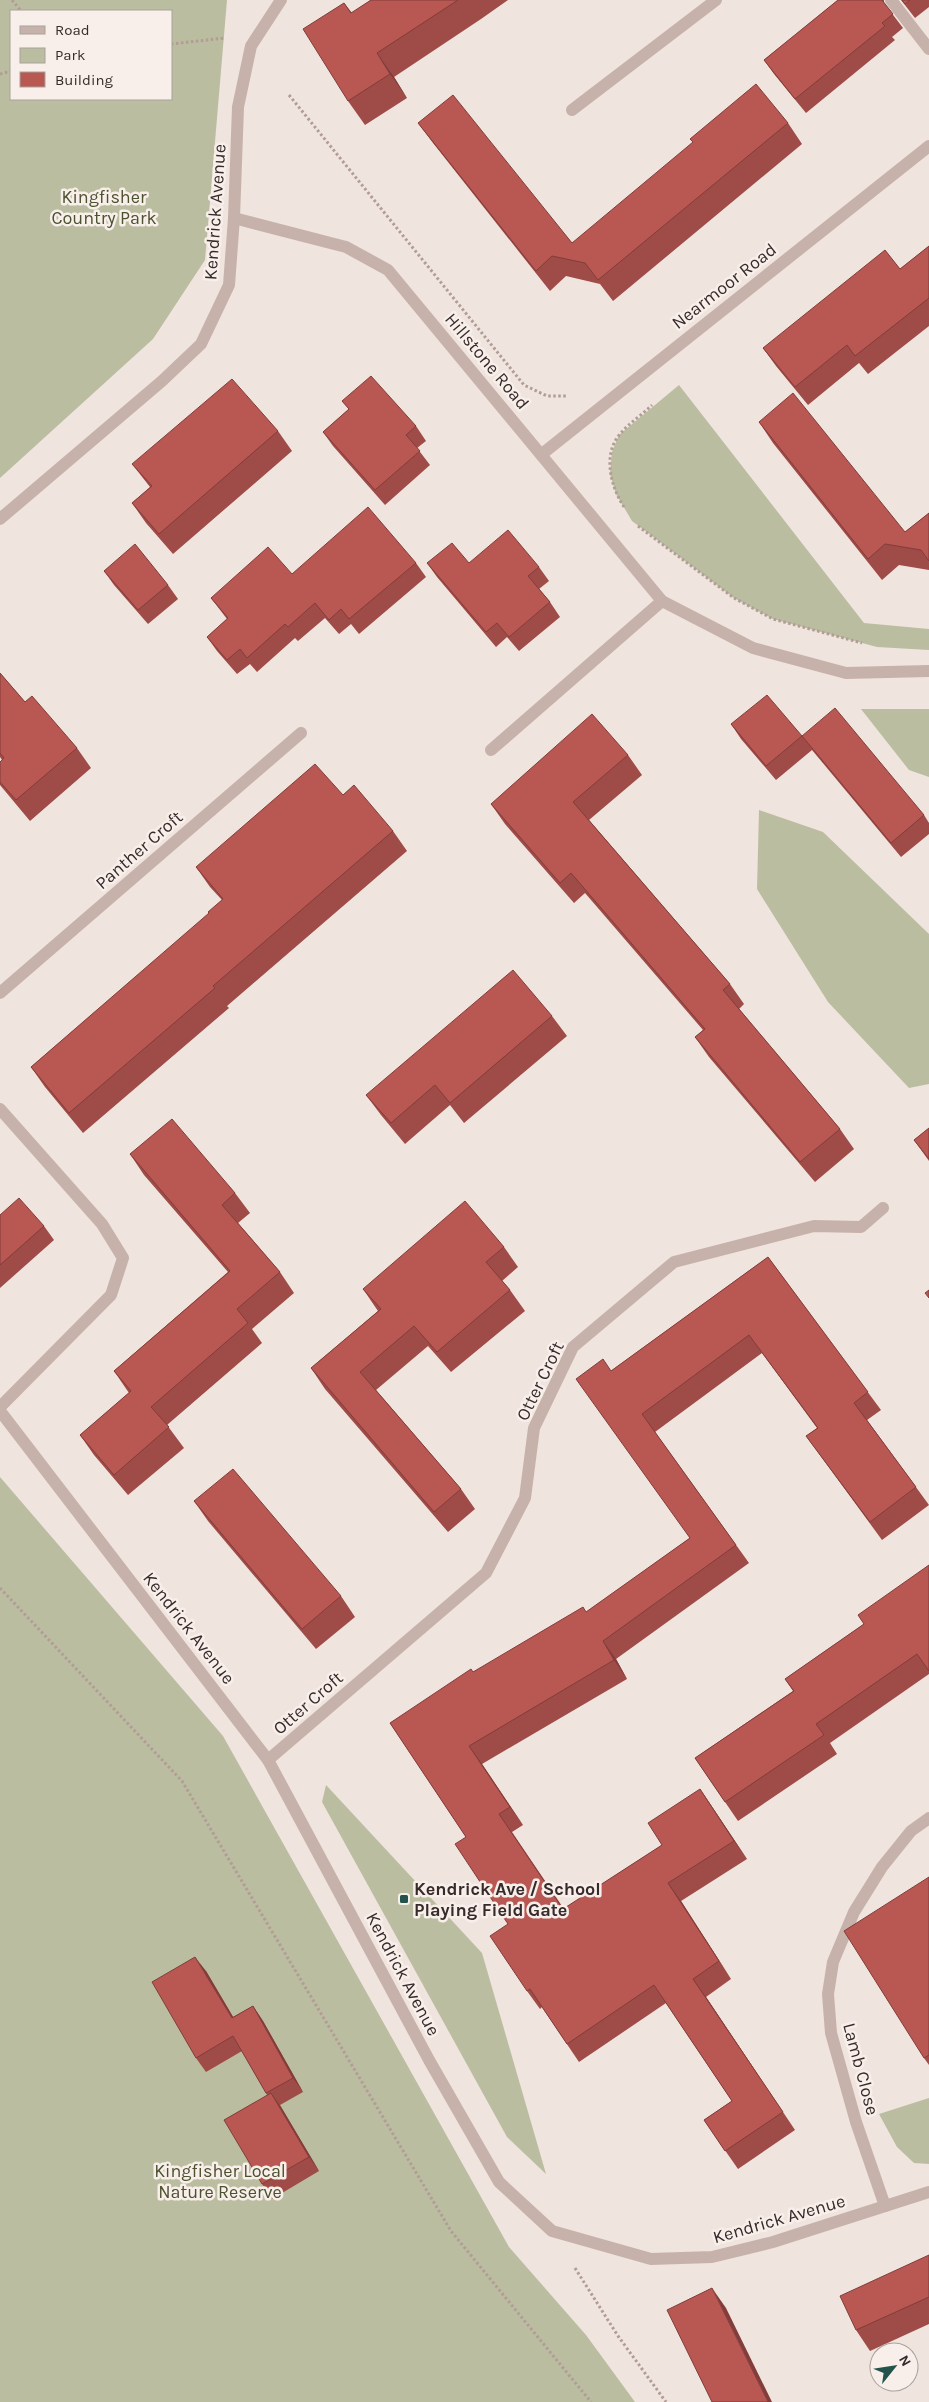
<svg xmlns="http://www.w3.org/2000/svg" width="929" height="2402" viewBox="0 0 929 2402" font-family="Karla,sans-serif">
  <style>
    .green { fill: #babda0; fill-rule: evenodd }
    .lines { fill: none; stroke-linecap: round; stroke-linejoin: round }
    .path { stroke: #b29c96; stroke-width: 3; stroke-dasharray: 2.5 2.5; stroke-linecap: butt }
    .minor { stroke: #c7b2ab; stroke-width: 12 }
    .wall { fill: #9f4b47 }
    .shaded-wall { fill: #823d3a }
    .building { fill: #b95753; stroke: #823d3a }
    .poi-dot { fill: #24534c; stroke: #f8efea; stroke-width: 2 }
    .labels { text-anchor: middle; stroke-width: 5; stroke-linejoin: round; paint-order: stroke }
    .park-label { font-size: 18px; fill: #4c5130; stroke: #f8efea }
    .street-label { font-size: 18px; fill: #362b2a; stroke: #f8efea }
    .poi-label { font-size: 18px; font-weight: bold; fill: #362b2a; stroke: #f8efea; text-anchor: start }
  </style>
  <rect width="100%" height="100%" fill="#f0e4de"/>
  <g class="green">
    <path d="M0 0H227L205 260 153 339 0 478ZM11 11H171V99H11Z"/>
    <path d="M679 385 864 623 929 629V650L877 647 773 619 734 598 632 521 616 494 610 474 612 452 619 435Z"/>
    <path d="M861 709H929V777L909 770Z"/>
    <path d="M759 810 823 832 929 934V1084L909 1088 828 1002 757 889Z"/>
    <path d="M0 1477 223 1736 509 2247 586 2335 635 2402H0Z"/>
    <path d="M326 1785 482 1953 546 2174 507 2137 322 1802Z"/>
    <path d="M929 2098V2164L914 2163 897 2147 879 2114Z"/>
  </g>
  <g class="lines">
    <g class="path">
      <path d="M12 0 21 11"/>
      <path d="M171 44 225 38"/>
      <path d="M0 74 11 71"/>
      <path d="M289 95 524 385 547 396H568"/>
      <path d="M624 507C611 487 602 455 620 434 629 423 642 415 652 405"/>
      <path d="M638 526 734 598 773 619 862 643"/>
      <path d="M0 1588 182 1781 451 2231 591 2402"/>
      <path d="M575 2268 618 2336 666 2402"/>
    </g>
    <g class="minor">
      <path d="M891 0 929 49"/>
      <path d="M572 110 716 0"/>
      <path d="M234 218 346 247 388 270 662 601 753 648 846 673 929 671"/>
      <path d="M542 454 929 146"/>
      <path d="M0 519 162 381 201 344 229 285 234 218 238 107 251 46 281 0"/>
      <path d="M491 750 662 601"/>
      <path d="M0 993 301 733"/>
      <path d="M0 1109 102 1224 123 1258 111 1295 0 1407"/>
      <path d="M0 1411 268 1760 429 2060 499 2182 552 2231 651 2259 712 2257 773 2242 929 2192"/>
      <path d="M268 1760 486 1573 525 1498 534 1428 573 1347 674 1262 814 1226 861 1227 883 1208"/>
      <path d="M885 2206 856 2122 831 2033 828 1994 833 1962 854 1912 882 1867 911 1831 929 1818"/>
    </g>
  </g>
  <g class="wall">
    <path d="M371 0H508L481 19 394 77 407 98 365 125 348 101 344 3 352 13Z"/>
    <path d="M838 0H884V3L903 28 892 37 895 40 806 113 774 74 764 60Z"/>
    <path d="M901 0H929V7L915 18Z"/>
    <path d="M418 123 572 243 788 123 802 144 613 301 600 284 566 276 550 291 433 143Z"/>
    <path d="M929 246V326L868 374 859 363 808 405 776 366 763 348 900 269Z"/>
    <path d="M342 401 416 426 426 441 417 448 430 465 385 505 333 446 323 432 349 409Z"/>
    <path d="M759 422 905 532 929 513V570L899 565 882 580 773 443Z"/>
    <path d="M278 431 292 451 173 554 146 523 132 503 150 487 132 464Z"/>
    <path d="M416 563 426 577 359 634 351 624 339 634 325 618 298 641 295 638 257 672 250 664 237 674 217 651 207 637 227 619 211 598 292 574Z"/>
    <path d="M427 563H469L539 567 549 581 539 589 550 602 560 617 519 651 507 637 496 647 437 577Z"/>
    <path d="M104 571 168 585 178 599 148 624 114 585Z"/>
    <path d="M0 673 25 702 77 748 91 768 30 821 0 785V762L2 760 0 757Z"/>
    <path d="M731 724 802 736 924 815 929 823V834L901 857 812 750 776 780 741 739Z"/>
    <path d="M628 755 642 775 589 820 730 984 744 1004 739 1009 840 1129 854 1149 815 1182 709 1057 695 1037 703 1030 585 893 574 903 505 824 491 804Z"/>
    <path d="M343 795 393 831 407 851 227 1006 229 1008 83 1133 45 1087 31 1067 209 914 222 900 210 887 196 867Z"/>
    <path d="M552 1016 567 1036 464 1123 450 1105 405 1144 381 1115 366 1095Z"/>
    <path d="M929 1128V1161L914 1140Z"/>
    <path d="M130 1154 235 1193 250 1213 238 1223 280 1272 294 1293 252 1329 262 1343 167 1425 184 1448 128 1495 94 1455 80 1435 129 1393 114 1371 228 1272 144 1175Z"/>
    <path d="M0 1215 44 1226 54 1240 0 1288Z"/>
    <path d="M504 1247 518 1267 502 1281 510 1290 525 1311 451 1372 428 1346 376 1390 461 1489 475 1509 448 1532 325 1389 311 1368 378 1311 363 1289Z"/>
    <path d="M768 1257 881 1410 867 1420 929 1505 882 1540 806 1436 817 1428 762 1353 655 1432 749 1563 616 1659 627 1679 482 1764 523 1825 512 1832 564 1909 662 1845 700 1789 747 1859 681 1901 731 1979 706 1997 795 2130 738 2169 704 2120 732 2101 666 2003 579 2062 542 2007 540 2009 527 1991 508 1924 466 1837 390 1723 473 1672 587 1612 690 1538 611 1371Z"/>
    <path d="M194 1501 341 1596 355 1617 316 1649 208 1521Z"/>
    <path d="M929 1565V1674L830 1743 837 1754 738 1821 695 1758 793 1691 785 1679 864 1624Z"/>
    <path d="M929 1877V2065L924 2058Z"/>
    <path d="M206 1971 233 2017 253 2006 263 2021 303 2092 280 2105 319 2171 272 2199 262 2184 267 2095 242 2051 206 2072 196 2058Z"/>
    <path d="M929 2255V2324L870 2351 856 2330Z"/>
  </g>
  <g class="shaded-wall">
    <path d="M377 53 394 77 407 98 390 74Z"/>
    <path d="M603 1641 616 1659 627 1679 614 1660Z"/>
    <path d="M469 1746 482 1764 523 1825 510 1807Z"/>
    <path d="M700 1789 713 1808 747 1859 734 1841Z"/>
    <path d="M668 1883 681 1901 731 1979 719 1961Z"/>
    <path d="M195 1957 206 1971 242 2032 232 2018Z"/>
    <path d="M693 1979 706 1997 795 2130 783 2112Z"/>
    <path d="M253 2006 263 2021 303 2092 293 2078Z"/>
    <path d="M271 2093 281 2107 319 2171 309 2157Z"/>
    <path d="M712 2288 726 2308 772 2402H768Z"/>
  </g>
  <g class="building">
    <path d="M371 0H458L377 53 390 74 348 101 303 29 344 3 351 13Z"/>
    <path d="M838 0H882L893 14 882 23 885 26 795 99 764 60Z"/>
    <path d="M902 0H910L905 4Z"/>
    <path d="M756 84 788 123 598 280 585 263 552 256 536 271 418 123 453 95 572 243 693 142 690 139Z"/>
    <path d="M929 246V298L855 356 847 345 795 387 763 348 885 250 900 269Z"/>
    <path d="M371 376 416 426 406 435 420 451 375 490 323 432 349 409 342 401Z"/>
    <path d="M232 379 278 431 159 534 132 503 152 486 132 464Z"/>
    <path d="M793 393 905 532 929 513V561L921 550 885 544 868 559 759 422Z"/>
    <path d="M368 507 416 563 349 619 341 609 329 620 315 603 288 627 285 624 247 658 240 649 227 660 207 637 228 618 211 598 268 547 292 574Z"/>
    <path d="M508 530 539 567 528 576 550 602 509 637 497 623 486 632 427 563 452 543 469 563Z"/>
    <path d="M135 544 168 585 138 610 104 571Z"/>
    <path d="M0 673 25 702 32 696 77 748 16 800 0 782V762L4 758 0 753Z"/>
    <path d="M767 695 802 736 766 766 731 724Z"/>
    <path d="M835 708 924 815 891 843 802 736Z"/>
    <path d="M592 714 628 755 573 802 730 984 723 990 840 1129 800 1162 695 1037 705 1029 571 873 560 883 491 804Z"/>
    <path d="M315 764 343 795 354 785 393 831 213 986 215 988 69 1113 31 1067 209 913 208 912 223 899 196 867Z"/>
    <path d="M513 970 552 1016 450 1103 435 1085 391 1123 366 1095Z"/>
    <path d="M172 1119 235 1193 222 1205 280 1272 237 1309 248 1323 151 1407 169 1427 114 1475 80 1435 131 1391 114 1371 230 1271 130 1154Z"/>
    <path d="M929 1128V1159L914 1140Z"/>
    <path d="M19 1198 44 1226 0 1265V1215Z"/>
    <path d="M465 1201 504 1247 486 1262 510 1290 437 1352 414 1326 360 1372 461 1489 434 1512 311 1368 381 1309 363 1289Z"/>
    <path d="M768 1257 868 1392 854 1403 916 1487 870 1522 806 1436 818 1428 749 1335 642 1414 736 1545 603 1641 614 1660 469 1746 510 1807 499 1814 563 1909 662 1845 648 1823 700 1789 734 1841 668 1883 719 1961 693 1979 783 2112 725 2151 704 2120 732 2101 654 1985 567 2044 530 1989 527 1991 490 1936 508 1924 455 1844 466 1837 390 1723 471 1669 473 1672 583 1607 586 1612 690 1538 576 1379 603 1359 611 1371Z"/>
    <path d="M929 1290V1298L925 1293Z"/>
    <path d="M233 1469 341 1596 302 1629 194 1501Z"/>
    <path d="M929 1565V1671L917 1654 816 1724 824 1735 725 1802 695 1758 794 1691 785 1679 864 1624 858 1615Z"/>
    <path d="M929 1877V2055L924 2058 844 1931Z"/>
    <path d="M195 1957 232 2018 253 2006 293 2078 266 2093 233 2036 196 2058 152 1982Z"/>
    <path d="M271 2093 309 2157 262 2184 224 2120Z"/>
    <path d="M929 2255V2297L856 2330 840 2296Z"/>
    <path d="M712 2288 768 2402H712L667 2310Z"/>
  </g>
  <rect class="poi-dot" x="399" y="1894" width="10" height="10" rx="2.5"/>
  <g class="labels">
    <g class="park-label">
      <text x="104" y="203">Kingfisher<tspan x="104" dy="21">Country Park</tspan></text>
      <text x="220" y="2177">Kingfisher Local<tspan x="220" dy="21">Nature Reserve</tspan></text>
    </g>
    <g class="street-label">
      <text transform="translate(215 212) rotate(-86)" y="6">Kendrick Avenue</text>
      <text transform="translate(724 286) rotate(-38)" y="6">Nearmoor Road</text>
      <text transform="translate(487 361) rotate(50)" y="6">Hillstone Road</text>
      <text transform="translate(139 850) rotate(-41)" y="6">Panther Croft</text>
      <text transform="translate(540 1381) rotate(-64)" y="6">Otter Croft</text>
      <text transform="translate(189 1628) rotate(52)" y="6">Kendrick Avenue</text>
      <text transform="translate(308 1703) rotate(-41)" y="6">Otter Croft</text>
      <text transform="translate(403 1974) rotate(62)" y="6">Kendrick Avenue</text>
      <text transform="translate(861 2069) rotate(75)" y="6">Lamb Close</text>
      <text transform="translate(779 2219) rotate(-16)" y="6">Kendrick Avenue</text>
    </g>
    <g class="poi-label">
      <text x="414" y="1895">Kendrick Ave / School<tspan x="414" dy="21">Playing Field Gate</tspan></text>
    </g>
  </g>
  <rect x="10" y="10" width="162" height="90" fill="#f8efea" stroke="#aaa19d"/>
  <rect x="20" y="26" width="25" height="8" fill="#c7b2ab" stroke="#aaa19d"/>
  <text x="55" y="35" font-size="15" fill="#362b2a">Road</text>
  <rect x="20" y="48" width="25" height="15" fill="#babda0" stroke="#aaa19d"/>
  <text x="55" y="60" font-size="15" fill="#362b2a">Park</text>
  <rect x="20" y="72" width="25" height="15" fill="#b95753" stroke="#aaa19d"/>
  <text x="55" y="85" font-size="15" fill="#362b2a">Building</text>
  <g transform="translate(894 2367) rotate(60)"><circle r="24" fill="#f8efea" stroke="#aaa19d"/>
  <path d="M0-4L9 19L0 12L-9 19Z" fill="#24534c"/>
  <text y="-8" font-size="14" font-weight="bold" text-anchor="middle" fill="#362b2a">N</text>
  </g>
</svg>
